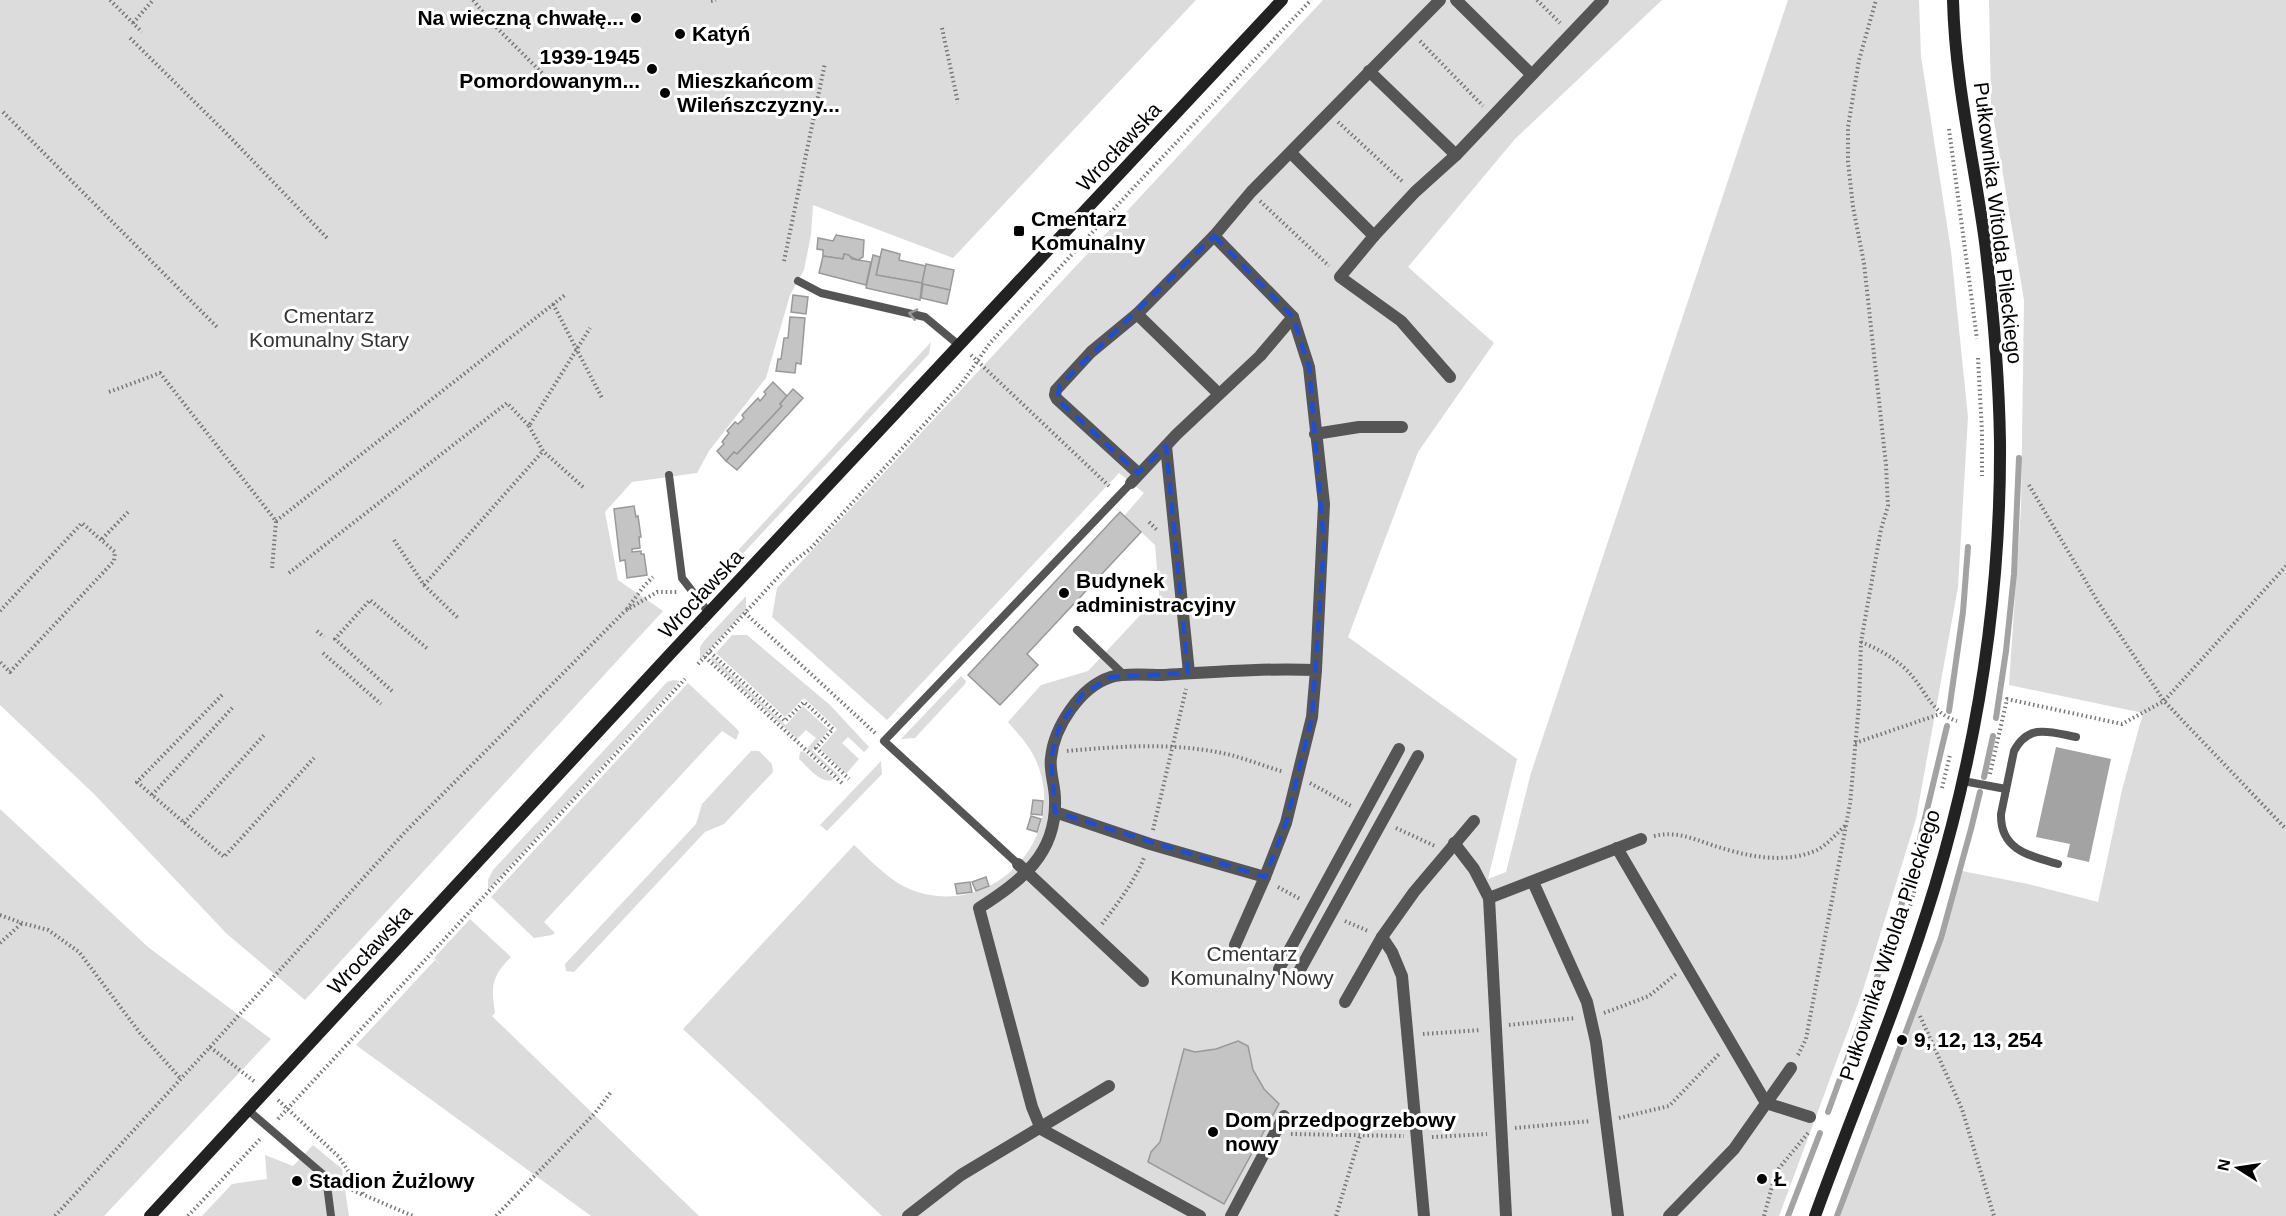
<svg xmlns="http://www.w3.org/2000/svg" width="2286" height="1216" viewBox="0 0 2286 1216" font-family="Arial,sans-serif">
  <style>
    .green { fill: #dcdcdc }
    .water { fill: #a3a3a3 }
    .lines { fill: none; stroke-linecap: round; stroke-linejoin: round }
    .stream { stroke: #a3a3a3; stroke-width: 6 }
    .building { fill: #c4c4c4; stroke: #999; stroke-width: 1.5 }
    .path { stroke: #777; stroke-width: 4; stroke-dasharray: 1.5 3; stroke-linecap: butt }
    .lane { stroke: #555; stroke-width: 8 }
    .street { stroke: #555; stroke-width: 12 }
    .secondary { stroke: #222; stroke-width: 12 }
    .oneway { stroke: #999 }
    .marked { fill: none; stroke: #1d4ed8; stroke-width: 4.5; stroke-dasharray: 12 8; stroke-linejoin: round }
    .poi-dot { fill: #000; stroke: #fff; stroke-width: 2 }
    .labels { text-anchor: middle; stroke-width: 6; stroke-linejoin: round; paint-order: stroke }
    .poi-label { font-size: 21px; font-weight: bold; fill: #000; stroke: #fff; text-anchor: start }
    .street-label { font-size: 21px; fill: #000; stroke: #fff }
    .park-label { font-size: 21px; fill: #333; stroke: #fff }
  </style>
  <rect width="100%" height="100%" fill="#fff"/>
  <g class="green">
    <path d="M0 0H1196L953 258 813 205 811 235 804 270 790 295 766 378 709 451 697 473 632 482 605 512 618 580 663 611 305 1000 227 934 94 794 0 705Z"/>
    <path d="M1323 0H1662L1515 139 1408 267 1494 343 1418 452 1348 637 1517 759 1488 879 1506 872 1531 773 1788 0H1919L1921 56 1951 251 1968 417 1958 587 1916 819 1863 990 1779 1216H882L683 1029 854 845C869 859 885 876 903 886 983 926 1070 844 1037 763 1031 747 1019 735 1008 722L1041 685 1088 671 1159 595 1155 545 1124 516 1144 493 1119 473 887 720 772 617 777 588Z"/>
    <path d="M1989 0H2286V1216H1840L1891 1071 1916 1010 1962 871 2028 884 2098 902 2122 790 2143 713 2009 685 2021 507 2024 300 1991 103Z"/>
    <path d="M931 342 929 354 735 562 731 558Z"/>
    <path d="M746 596V610L700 660V647L704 641Z"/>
    <path d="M732 635H747L830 705 869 747 864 752 848 737 842 743 859 759 846 774 820 749 837 729 804 698 785 717 716 653Z"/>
    <path d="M712 657 786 725 803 706 829 730 812 750 840 776 839 778 807 749 816 738 806 730 797 739 710 659Z"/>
    <path d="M961 676 966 681 965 684 915 738 901 739Z"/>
    <path d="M673 680 680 681 488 890V880L493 870 657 693 667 682Z"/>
    <path d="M688 683 737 729 739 732 736 740 722 731 544 922 555 933 552 935 534 938 491 897Z"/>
    <path d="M751 751H759L772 764 773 772 724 824 705 832 574 972 566 971 565 964 696 824 702 804Z"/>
    <path d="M803 751 833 778V780C820 784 808 767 799 759L800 752Z"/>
    <path d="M881 761 882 774 827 831 820 825Z"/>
    <path d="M0 809 148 947 271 1039 104 1216H0Z"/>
    <path d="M470 919 511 957C491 977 491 986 495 1013L492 1016 699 1216H591L356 1045 435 960 442 966 434 958Z"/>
    <path d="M313 1145 342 1169 349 1216H202L232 1184 267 1179 265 1155 293 1166Z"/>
  </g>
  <path class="water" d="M2056 747 2111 759 2089 862 2067 857 2070 844 2036 837Z"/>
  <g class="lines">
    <g class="stream">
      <path d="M1949 711 1963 612 1968 547"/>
      <path d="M1996 718 2006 651 2014 574 2019 458"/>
      <path d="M1984 777 1993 736"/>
      <path d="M1888 947 1913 868 1947 726"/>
      <path d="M1828 1112 1884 958"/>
      <path d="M1788 1216 1820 1133"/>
      <path d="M1837 1216 1941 938 1971 829 1980 792"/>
    </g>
  </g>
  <g class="building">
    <path d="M836 235 864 240 863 257 858 260 844 254 843 259 823 256V250L817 249 818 238 833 241Z"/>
    <path d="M882 249 900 254 899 260 926 266 922 283 876 275Z"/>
    <path d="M844 254 849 255 852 259 871 262 866 285 819 273 823 256 843 259Z"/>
    <path d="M873 255 880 257 876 275 922 283 920 300 866 288Z"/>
    <path d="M926 264 954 270 950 290 922 284Z"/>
    <path d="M923 284 950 290 947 304 921 298Z"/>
    <path d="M793 295 808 297 806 314 791 312Z"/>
    <path d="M790 317 805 318 801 364 796 363 795 373 776 371 778 359H781L784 338H788Z"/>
    <path d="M773 382 787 396 780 404 782 406 737 454 734 452 726 461 717 451 724 444 722 442 729 433 727 431 735 422 738 424 744 418 742 415 758 398 760 401 766 394 764 392Z"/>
    <path d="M793 389 803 398 737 470 726 461 734 452 737 454 782 406 780 404Z"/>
    <path d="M634 506 636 517 638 516 641 537H639L640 548 632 549V552L641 551V554H644L647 575 627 578 625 560 620 561 614 509Z"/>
    <path d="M1120 512 1141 532 1027 654 1038 665 1000 705 968 675Z"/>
    <path d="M1033 800 1043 801 1042 815 1031 814Z"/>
    <path d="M1031 816 1041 819 1037 832 1027 829Z"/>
    <path d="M986 877 989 886 976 891 972 882Z"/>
    <path d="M970 882 972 892 957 894 955 884Z"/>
    <path d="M1238 1041 1248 1046 1253 1070 1264 1089 1279 1104 1224 1204 1148 1162 1151 1152 1160 1142 1184 1049 1195 1052 1216 1049Z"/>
  </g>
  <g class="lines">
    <g class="path">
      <path d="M110 0 142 32"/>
      <path d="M473 0 491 22 543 74"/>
      <path d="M1537 0 1560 23"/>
      <path d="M711 1 716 0"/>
      <path d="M133 23 153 0"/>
      <path d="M942 28 958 103"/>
      <path d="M130 38 226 133 328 239"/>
      <path d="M1420 41 1483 106"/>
      <path d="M3 112 217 327"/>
      <path d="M1338 122 1403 182"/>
      <path d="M1949 129 1977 339"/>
      <path d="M1260 201 1329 266"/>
      <path d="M784 261 825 63"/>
      <path d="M553 304 602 398"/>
      <path d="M971 355 1109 486"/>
      <path d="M1978 358 1982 432V476"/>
      <path d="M109 392 160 373 276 521 272 569"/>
      <path d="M529 426 543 451 583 487"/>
      <path d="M2029 485 2098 602 2164 701 2286 829"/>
      <path d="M276 521 565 295"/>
      <path d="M1149 522 1157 530"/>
      <path d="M102 539 130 510"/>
      <path d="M394 540 424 585 459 619"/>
      <path d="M720 561 729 568"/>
      <path d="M289 573 507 403 529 426 590 328"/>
      <path d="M424 585 543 451"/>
      <path d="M627 609 644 586 653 577"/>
      <path d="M0 611 82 523 115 552 114 561 10 672 0 662"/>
      <path d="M745 613 875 733"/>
      <path d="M317 631 324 637"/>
      <path d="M1861 642C1879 649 1900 661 1912 676 1928 695 1932 713 1957 721"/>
      <path d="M710 652 785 721 804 702 833 729 816 748 849 779"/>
      <path d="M323 653 381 704"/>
      <path d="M705 657 843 784"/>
      <path d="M698 664 789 565 810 549 962 383 990 343 1137 184 1311 0"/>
      <path d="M392 691 335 639 370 600 429 650"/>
      <path d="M222 695 137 782 224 857 314 758"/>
      <path d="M1855 743 1940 714"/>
      <path d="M1067 751C1122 746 1177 742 1231 755 1249 760 1267 767 1284 772"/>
      <path d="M1990 774 2007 699 2122 724 2164 701 2286 566"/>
      <path d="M1310 783 1351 806"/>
      <path d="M1942 788 1950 755"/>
      <path d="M152 795 234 706"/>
      <path d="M184 823 265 734"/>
      <path d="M1396 828 1435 846"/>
      <path d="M1153 830 1186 689"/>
      <path d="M1654 836C1676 831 1691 838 1712 845 1745 856 1784 865 1817 850 1827 845 1837 833 1845 826"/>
      <path d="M1278 887 1300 899"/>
      <path d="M1909 910 1923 862"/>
      <path d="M0 915 22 923 48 930 79 952 140 1033 181 1079"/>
      <path d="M1345 921 1368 931"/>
      <path d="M1102 924C1118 903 1134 882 1144 858"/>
      <path d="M0 943 22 923"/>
      <path d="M1604 1013 1649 996 1676 974"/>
      <path d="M1920 1016 1962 1109 1994 1216"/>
      <path d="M1509 1025 1576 1018"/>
      <path d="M1423 1034 1481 1030"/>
      <path d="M1864 1037 1885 979"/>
      <path d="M210 1047 406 831 625 611 657 592H677"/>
      <path d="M1798 1055 1806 1039 1850 804 1859 704 1861 642 1881 529 1888 506 1886 465 1864 263 1853 207 1848 162V127L1859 60 1876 0"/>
      <path d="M278 1100 339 1157 364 1195 413 1216"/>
      <path d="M1619 1118 1669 1106 1720 1053"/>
      <path d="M278 1119 685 679"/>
      <path d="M1515 1128 1591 1121"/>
      <path d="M1291 1134 1404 1136"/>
      <path d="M1432 1137 1487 1134"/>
      <path d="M340 1184 363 1195"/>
      <path d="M55 1216 210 1047 255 1082"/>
      <path d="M188 1216 261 1138"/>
      <path d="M496 1216 595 1113 611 1092"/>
      <path d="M1336 1216 1360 1136"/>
      <path d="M1764 1216 1776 1172 1808 1133"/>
    </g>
    <g class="lane">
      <path d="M798 281 821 293 925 317 960 346"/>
      <path d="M669 475 682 578 709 613"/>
      <path d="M1077 630 1125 676"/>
      <path d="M1963 781 2006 789"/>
      <path d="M1018 864 884 741 1131 483"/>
      <path d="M2058 864C2030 856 2000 850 2001 814L2014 751C2029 723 2050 732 2076 737"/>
      <path d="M248 1110 326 1177 331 1216"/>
    </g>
    <g class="street">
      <path d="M1456 0 1531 74"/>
      <path d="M1369 71 1456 155"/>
      <path d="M1291 153 1374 236"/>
      <path d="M1214 236 1293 317 1309 367 1324 504 1316 670"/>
      <path d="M1137 314 1219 394"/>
      <path d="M1450 377 1401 321 1340 277 1374 236 1415 192 1456 155 1603 0"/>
      <path d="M1315 434 1359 427H1402"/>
      <path d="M1166 446 1189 673"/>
      <path d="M1138 473 1057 399 1055 395 1056 390 1091 352 1137 314 1214 236 1251 192 1440 0"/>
      <path d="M1131 483 1177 434 1260 356 1293 317"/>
      <path d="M1055 812 1150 844 1265 877"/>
      <path d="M1454 843 1474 869 1489 898 1641 839"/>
      <path d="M1617 848 1766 1103 1810 1117"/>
      <path d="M1018 864 1143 981"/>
      <path d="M1533 882 1587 1002 1596 1042 1618 1216"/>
      <path d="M1489 898 1506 1216"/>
      <path d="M1382 937 1392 952 1402 976 1424 1216"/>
      <path d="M1279 969 1399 749"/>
      <path d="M1296 977 1418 756"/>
      <path d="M1345 1002 1382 937 1414 892 1474 821"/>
      <path d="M908 1216 961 1175 1109 1086"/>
      <path d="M1200 1216 1041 1129 1032 1107 979 908C1022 880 1057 854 1055 799 1055 785 1049 771 1051 758 1054 727 1080 687 1111 677 1123 673 1147 675 1161 675 1213 672 1264 668 1316 670L1312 717 1286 823 1265 877 1235 945"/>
      <path d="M1231 1216 1284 1116"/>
      <path d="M1669 1216 1734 1149 1791 1068"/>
    </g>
    <g class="secondary">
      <path d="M150 1216 671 653 1282 0"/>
      <path d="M1815 1216C1855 1106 1901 998 1935 886 1978 743 2001 592 2000 442 1999 375 1993 308 1985 242 1974 161 1955 82 1953 0"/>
    </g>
  </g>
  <defs><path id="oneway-chevron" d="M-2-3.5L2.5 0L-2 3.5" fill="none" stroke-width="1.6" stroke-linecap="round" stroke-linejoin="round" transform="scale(1.5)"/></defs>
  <use class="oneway" href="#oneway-chevron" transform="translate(913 314) rotate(-167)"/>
  <path class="marked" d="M1214 236 1293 317 1309 367 1324 544 1312 717 1286 823 1265 877 1055 812 1051 758 1060 724 1083 694 1111 677 1188 673 1166 446 1138 473 1057 399 1060 385Z"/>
  <g class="poi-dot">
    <circle cx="636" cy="18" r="6"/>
    <circle cx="680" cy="34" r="6"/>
    <circle cx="652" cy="69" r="6"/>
    <circle cx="665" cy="93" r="6"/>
    <rect x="1013" y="225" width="12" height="12" rx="3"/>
    <circle cx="1064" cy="593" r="6"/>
    <circle cx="1902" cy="1040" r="6"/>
    <circle cx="1213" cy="1132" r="6"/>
    <circle cx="1762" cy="1179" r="6"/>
    <circle cx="297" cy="1181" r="6"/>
  </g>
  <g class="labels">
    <g class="poi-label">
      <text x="624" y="25" text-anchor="end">Na wieczną chwałę...</text>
      <text x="692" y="41">Katyń</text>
      <text x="640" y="64" text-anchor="end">1939-1945<tspan x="640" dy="24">Pomordowanym...</tspan></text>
      <text x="677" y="88">Mieszkańcom<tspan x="677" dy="24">Wileńszczyzny...</tspan></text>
      <text x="1031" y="226">Cmentarz<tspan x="1031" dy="24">Komunalny</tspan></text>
      <text x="1076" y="588">Budynek<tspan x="1076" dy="24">administracyjny</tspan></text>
      <text x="1914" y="1047">9, 12, 13, 254</text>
      <text x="1225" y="1127">Dom przedpogrzebowy<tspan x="1225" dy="24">nowy</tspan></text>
      <text x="1774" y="1186">Ł</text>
      <text x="309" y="1188">Stadion Żużlowy</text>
    </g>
    <g class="street-label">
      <text transform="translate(1119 147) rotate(-47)" y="7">Wrocławska</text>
      <text transform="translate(1998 223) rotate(83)" y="7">Pułkownika Witolda Pileckiego</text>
      <text transform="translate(701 594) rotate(-47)" y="7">Wrocławska</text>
      <text transform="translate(1890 945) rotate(-72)" y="7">Pułkownika Witolda Pileckiego</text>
      <text transform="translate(370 950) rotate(-47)" y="7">Wrocławska</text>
    </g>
    <g class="park-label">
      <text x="329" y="323">Cmentarz<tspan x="329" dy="24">Komunalny Stary</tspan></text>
      <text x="1252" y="961">Cmentarz<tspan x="1252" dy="24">Komunalny Nowy</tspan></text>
    </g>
  </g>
  <g transform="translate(2238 1168) rotate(282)" stroke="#ffffff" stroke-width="4.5" paint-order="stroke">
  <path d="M0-4.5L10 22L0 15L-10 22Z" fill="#000000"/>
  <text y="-9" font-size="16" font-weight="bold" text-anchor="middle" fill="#000000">N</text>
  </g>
</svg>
